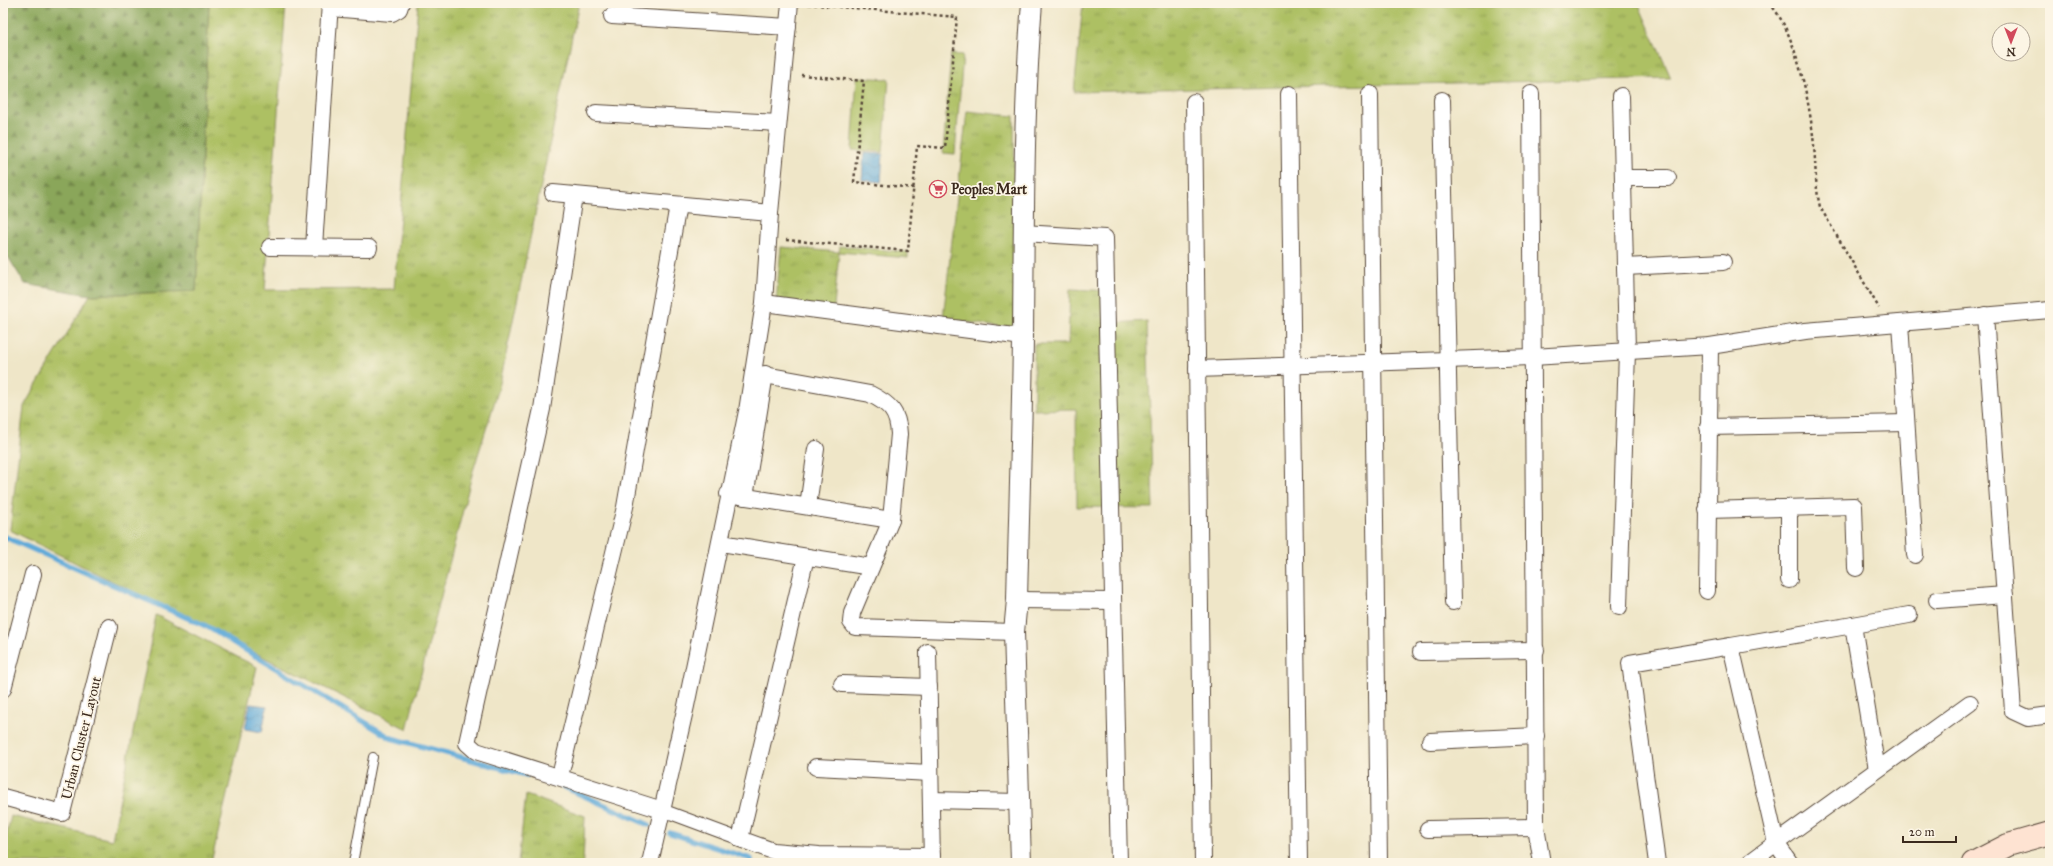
<svg xmlns="http://www.w3.org/2000/svg" width="2053" height="866" viewBox="0 0 2053 866" font-family="'IM FELL Great Primer',serif">
  <style>
    .grass { fill: url(#grass-tufts); stroke: #747541 }
    .forest { fill: url(#forest-firs); stroke: #62683c }
    .park { fill: url(#park-crowns); stroke: #747541 }
    .garden { fill: #adc064; stroke: #747541 }
    .water { fill: url(#water-waves); stroke: #4e6a7c }
    .lines { fill: none; stroke-linecap: round; stroke-linejoin: round }
    .stream { stroke: #61aad9; stroke-width: 5.5 }
    .service-casing { stroke: #564638; stroke-width: 10 }
    .pedestrian-casing { stroke: #564638; stroke-width: 14 }
    .minor-casing { stroke: #564638; stroke-width: 18 }
    .tertiary-casing { stroke: #564638; stroke-width: 22 }
    .secondary-casing { stroke: #564638; stroke-width: 24 }
    .path { stroke: #564638; stroke-width: 2.5; stroke-dasharray: 3 3; stroke-linecap: butt }
    .service { stroke: #fff; stroke-width: 8 }
    .pedestrian { stroke: #fff; stroke-width: 12 }
    .minor { stroke: #fff; stroke-width: 16 }
    .tertiary { stroke: #fff; stroke-width: 20 }
    .secondary { stroke: #fee3d2; stroke-width: 22 }
    .labels { text-anchor: middle; stroke-width: 3.5; stroke-linejoin: round; paint-order: stroke }
    .poi-label { font-size: 14px; font-weight: bold; fill: #3b2a1e; stroke: #fcf5e5; text-anchor: start }
    .street-label { font-size: 14px; fill: #3b2a1e; stroke: #fcf5e5 }
  </style>
  <defs>
    <pattern id="grass-tufts" width="24" height="20" patternUnits="userSpaceOnUse"><rect width="24" height="20" fill="#adc064"/><path d="M3 7l-1-3M5 7V3M7 7l1-3M15 17l-1-3M17 17v-4M19 17l1-3" fill="none" stroke="#8e9c52"/></pattern>
    <pattern id="forest-firs" width="22" height="20" patternUnits="userSpaceOnUse"><rect width="22" height="20" fill="#8aa65a"/><path d="M5 1l3.5 6h-7zM16 11l3.5 6h-7z" fill="#72874a"/></pattern>
    <pattern id="park-crowns" width="20" height="18" patternUnits="userSpaceOnUse"><rect width="20" height="18" fill="#adc064"/><path d="M2 6a3 3 0 1 1 6 0M12 15a3 3 0 1 1 6 0" fill="none" stroke="#8e9c52"/></pattern>
    <pattern id="water-waves" width="16" height="10" patternUnits="userSpaceOnUse"><rect width="16" height="10" fill="#61aad9"/><path d="M0 5q4-4 8 0t8 0" fill="none" stroke="#518baf"/></pattern>
  </defs>
  <rect width="100%" height="100%" fill="#fcf5e5"/>
  <filter id="ink" filterUnits="userSpaceOnUse"><feTurbulence type="fractalNoise" baseFrequency=".025" numOctaves="2"/><feDisplacementMap in="SourceGraphic" scale="8" xChannelSelector="R" yChannelSelector="G"/><feConvolveMatrix kernelMatrix="1 2 1 2 8 2 1 2 1" color-interpolation-filters="sRGB"/></filter>
  <filter id="wash" filterUnits="userSpaceOnUse"><feTurbulence type="fractalNoise" baseFrequency=".012" numOctaves="4" result="noise"/><feDisplacementMap in="SourceGraphic" scale="16" xChannelSelector="R" yChannelSelector="G"/><feGaussianBlur stdDeviation="0.9" result="paint"/><feColorMatrix in="noise" values="0 0 0 0 0 0 0 0 0 0 0 0 0 0 0 0 0 1.4 0 .05"/><feComposite in="paint" operator="in"/></filter>
  <g filter="url(#wash)">
    <rect width="100%" height="100%" fill="#efe6c8"/>
    <g class="grass">
      <path d="M209 3H286L265 290 394 289 418 3H579L499 388 473 471 407 729 10 530 24 406 90 295 196 291Z"/>
      <path d="M1083 3H1638L1671 78 1074 92Z"/>
      <path d="M951 54 963 55 955 154 943 153Z"/>
      <path d="M967 111 1014 116 1016 330 943 318Z"/>
      <path d="M781 247 839 252 834 307 776 302Z"/>
      <path d="M1070 289 1112 291 1114 323 1147 321 1153 508 1077 507 1076 409 1034 410V344H1068Z"/>
      <path d="M156 615 257 667 211 863H3V851L11 816 112 840Z"/>
      <path d="M526 795 585 816 583 863H518Z"/>
    </g>
    <path class="forest" d="M3 3H209L196 291 90 295 25 284 3 249Z"/>
    <path class="park" d="M840 246 908 252V258L839 252Z"/>
    <path class="garden" d="M857 77 889 79 883 152 852 150Z"/>
    <g class="water">
      <path d="M864 153 883 154 881 182 862 180Z"/>
      <path d="M250 704 267 706 262 732 245 729Z"/>
    </g>
    <g class="lines">
      <g class="stream">
        <path d="M3 262 5 265 3 321"/>
        <path d="M3 536 206 626 391 738 527 775"/>
        <path d="M562 786 649 825"/>
        <path d="M670 833 751 859V863"/>
      </g>
    </g>
  </g>
  <g filter="url(#ink)">
    <g class="lines">
      <defs>
        <path id="service" d="M353 863 373 757"/>
        <path id="pedestrian" d="M662 810 740 839"/>
        <g id="minor">
          <path d="M330 8 392 13 399 9 401 3"/>
          <path d="M612 16 788 27"/>
          <path d="M1289 94 1299 863"/>
          <path d="M1370 94 1379 863"/>
          <path d="M1531 94 1536 827 1542 863"/>
          <path d="M1442 100 1453 602"/>
          <path d="M1194 102 1203 863"/>
          <path d="M596 113 778 123"/>
          <path d="M1623 178H1668"/>
          <path d="M553 193 770 213"/>
          <path d="M574 195 542 409 467 743 476 751 662 810"/>
          <path d="M1023 233 1105 238 1119 863"/>
          <path d="M270 247 369 248"/>
          <path d="M314 247 330 3"/>
          <path d="M1625 267 1723 262"/>
          <path d="M764 303 1023 337"/>
          <path d="M1985 315 2013 711 2028 718 2050 715"/>
          <path d="M1900 323 1915 555"/>
          <path d="M1197 369 1533 357 1710 346 1805 331 2050 310"/>
          <path d="M753 373 870 394C890 404 898 412 899 434L891 520 852 613 851 622 855 627 1014 632"/>
          <path d="M1708 427 1906 423"/>
          <path d="M728 494 891 520"/>
          <path d="M745 497 765 374"/>
          <path d="M808 506 816 449"/>
          <path d="M1707 510 1854 506 1856 568"/>
          <path d="M721 543 871 567"/>
          <path d="M806 557 740 839 773 851 819 855 932 856"/>
          <path d="M1789 580V508"/>
          <path d="M1707 591 1710 346"/>
          <path d="M1017 600 1113 601"/>
          <path d="M1937 600 2005 595"/>
          <path d="M1619 607 1627 351 1621 96"/>
          <path d="M1853 625 1909 615"/>
          <path d="M928 652 932 863"/>
          <path d="M1421 652 1536 650"/>
          <path d="M842 684 929 687"/>
          <path d="M3 689 33 574"/>
          <path d="M1430 741 1536 736"/>
          <path d="M816 767 930 773"/>
          <path d="M1877 770 1853 625 1731 646 1776 843 1970 703"/>
          <path d="M560 776 625 507 678 205"/>
          <path d="M3 797 62 813 109 627"/>
          <path d="M931 800 1020 802"/>
          <path d="M1428 829 1536 827"/>
          <path d="M650 863 686 706 747 411 764 303 770 213 790 3"/>
          <path d="M1657 863 1630 663 1731 646"/>
          <path d="M1749 863 1776 843 1790 863"/>
        </g>
        <path id="tertiary" d="M1021 863 1014 632 1017 600C1019 512 1022 425 1023 337 1024 226 1023 115 1032 3"/>
        <path id="secondary" d="M1973 863 2008 845 2050 833"/>
      </defs>
      <use href="#service" class="service-casing"/>
      <use href="#pedestrian" class="pedestrian-casing"/>
      <use href="#minor" class="minor-casing"/>
      <use href="#tertiary" class="tertiary-casing"/>
      <use href="#secondary" class="secondary-casing"/>
      <g class="path">
        <path d="M1769 3C1796 30 1811 108 1814 146 1816 168 1815 185 1820 207L1879 308"/>
        <path d="M801 75 864 81 854 182 914 188"/>
        <path d="M786 240 908 251 917 146 945 148 957 17 807 4"/>
      </g>
      <use href="#service" class="service"/>
      <use href="#pedestrian" class="pedestrian"/>
      <use href="#minor" class="minor"/>
      <use href="#tertiary" class="tertiary"/>
      <use href="#secondary" class="secondary"/>
    </g>
  </g>
  <defs>
    <symbol id="supermarket-ring" viewBox="-11 -11 22 22"><circle r="9.5" fill="#fcf5e5" stroke="#d1495b" stroke-width="1.5"/><path d="M-6-5.5h2.5l.6 2H6L4.5 2H-2.5L-4.4-4H-6ZM-1.5 3.2a1.3 1.3 0 1 0 .1 0ZM3 3.2a1.3 1.3 0 1 0 .1 0Z" fill="#d1495b"/></symbol>
  </defs>
  <g fill-rule="evenodd">
    <use href="#supermarket-ring" x="928" y="179" width="20" height="20"/>
  </g>
  <g class="labels">
    <g class="poi-label">
      <text x="951" y="194">Peoples Mart</text>
    </g>
    <g class="street-label">
      <text transform="translate(81 738) rotate(-76)" y="5">Urban Cluster Layout</text>
    </g>
  </g>
  <rect width="2053" height="866" fill="none" stroke="#fcf5e5" stroke-width="16"/>
  <g transform="translate(2011 42) rotate(180)"><circle r="19" fill="#fcf5e5" stroke="#afa495"/>
  <path d="M0-3L7 15L0 10L-7 15Z" fill="#d1495b"/>
  <text y="-6" font-size="11" font-weight="bold" text-anchor="middle" fill="#3b2a1e">N</text>
  </g>
  <path d="M1903 836v6h53v-6" fill="none" stroke="#3b2a1e" stroke-width="2"/>
  <text x="1909" y="836" font-size="12" fill="#3b2a1e" stroke="#fcf5e5" stroke-width="3" paint-order="stroke">20 m</text>
</svg>
